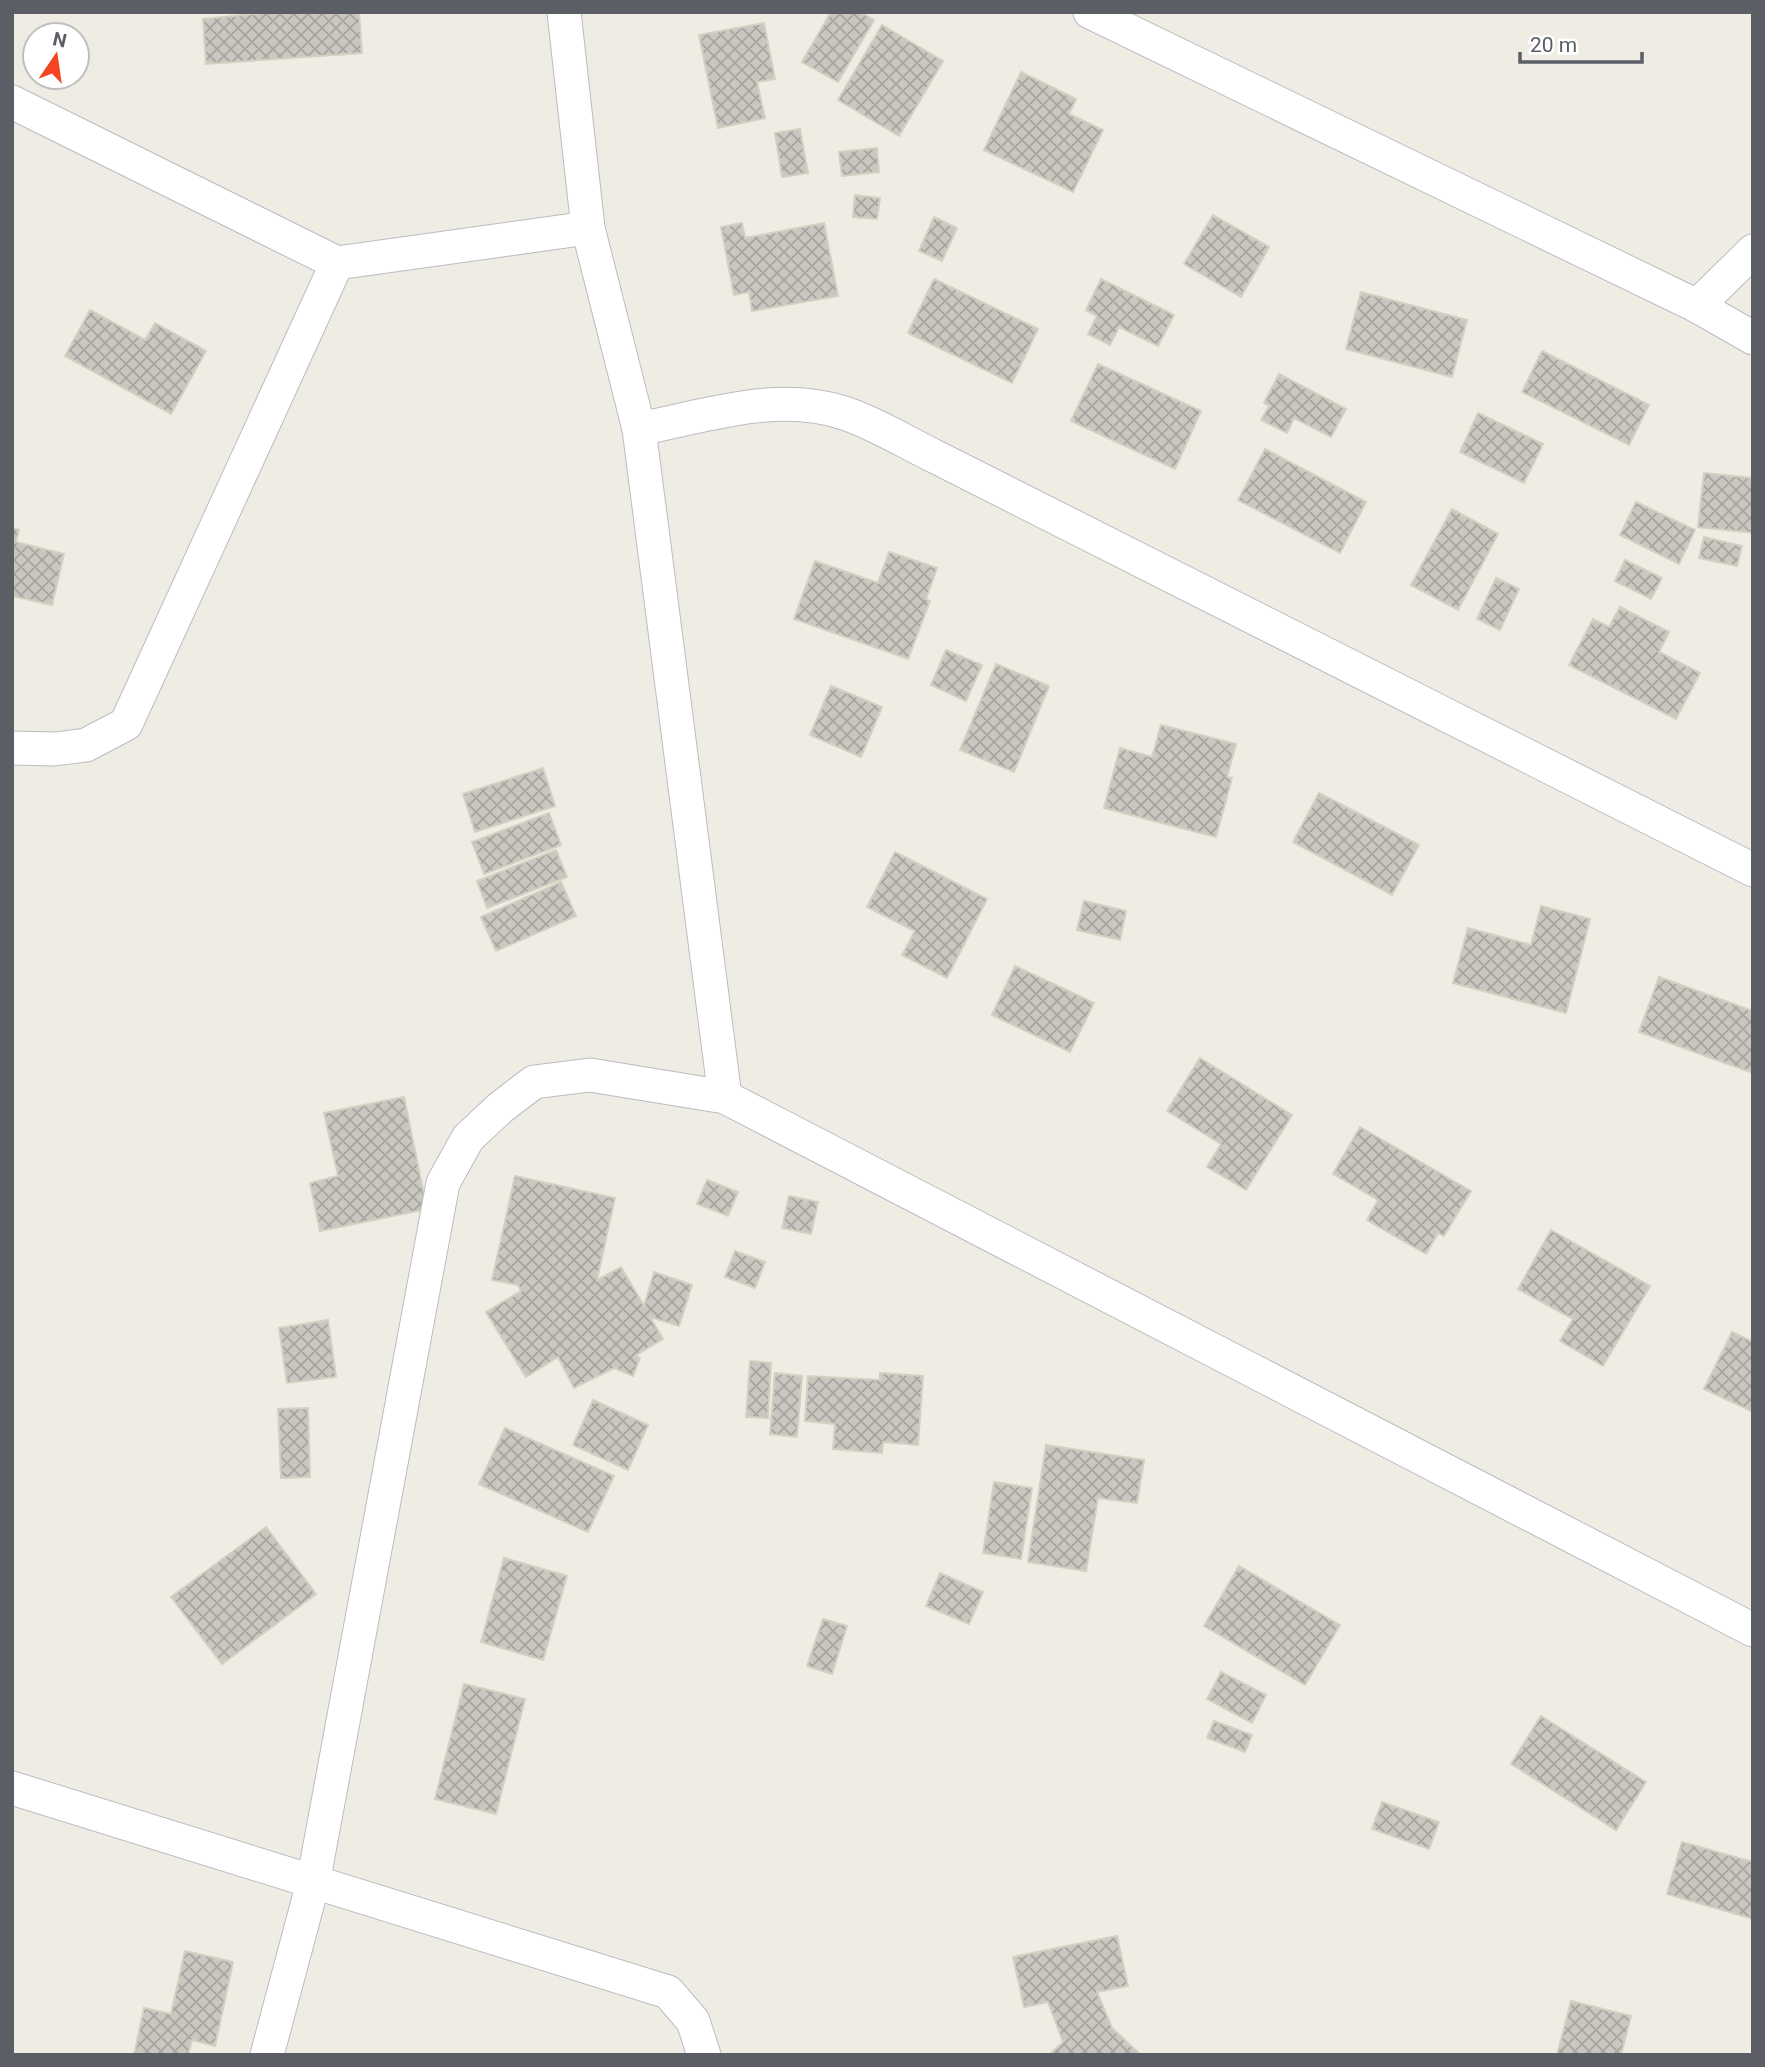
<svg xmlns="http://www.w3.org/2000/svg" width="1765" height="2067" viewBox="0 0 1765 2067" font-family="Roboto,sans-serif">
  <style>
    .building { fill: url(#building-cross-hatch); stroke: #d4d0c1; stroke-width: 2 }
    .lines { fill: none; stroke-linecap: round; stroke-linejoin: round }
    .street-casing { stroke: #babcc3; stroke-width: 35 }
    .street { stroke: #fff; stroke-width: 33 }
  </style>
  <defs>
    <pattern id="building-cross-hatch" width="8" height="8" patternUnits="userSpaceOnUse" patternTransform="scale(1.75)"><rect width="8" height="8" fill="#cac7c0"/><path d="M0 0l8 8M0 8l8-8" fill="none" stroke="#a7a5a0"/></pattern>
  </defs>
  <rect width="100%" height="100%" fill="#efede3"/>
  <g class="building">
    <path d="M273 12H359L362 53 206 64 203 19Z"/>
    <path d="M831 12H860L874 20 838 82 802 62Z"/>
    <path d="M764 23 775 79 757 82 765 118 718 128 699 35Z"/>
    <path d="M882 25 943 61 899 136 838 100Z"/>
    <path d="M1021 72 1076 99 1069 114 1103 130 1073 192 984 150Z"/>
    <path d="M800 129 808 173 782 177 775 133Z"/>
    <path d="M877 148 879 172 842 176 839 152Z"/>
    <path d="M855 195 880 198 877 219 853 217Z"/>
    <path d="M1213 215 1269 247 1241 297 1184 264Z"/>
    <path d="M934 217 957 228 942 261 919 251Z"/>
    <path d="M742 223 745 238 824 223 838 296 752 311 749 292 734 295 721 227Z"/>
    <path d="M934 279 1038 329 1012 383 908 333Z"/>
    <path d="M1101 279 1174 315 1158 346 1119 327 1110 345 1088 334 1097 316 1086 310Z"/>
    <path d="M1361 292 1467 320 1452 377 1346 349Z"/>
    <path d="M90 310 145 340 155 323 206 351 171 414 65 356Z"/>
    <path d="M1542 351 1649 405 1629 445 1522 392Z"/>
    <path d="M1098 364 1201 411 1175 469 1071 421Z"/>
    <path d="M1279 374 1346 409 1331 437 1294 418 1287 433 1261 420 1269 406 1264 403Z"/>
    <path d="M1478 413 1543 444 1524 483 1460 452Z"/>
    <path d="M1265 449 1366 502 1340 553 1238 500Z"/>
    <path d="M1704 473 1753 478V533L1698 527Z"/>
    <path d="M1636 502 1695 530 1679 564 1620 535Z"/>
    <path d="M1452 509 1498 534 1458 610 1411 585Z"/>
    <path d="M12 528 19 530 16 542 64 554 52 605 12 596Z"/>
    <path d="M1704 537 1742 546 1737 566 1699 558Z"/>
    <path d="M889 552 937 568 926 599 930 601 908 659 794 619 815 561 878 583Z"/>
    <path d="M1625 560 1662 578 1651 599 1615 581Z"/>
    <path d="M1496 578 1519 589 1500 630 1477 619Z"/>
    <path d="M1620 607 1669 632 1659 652 1700 673 1676 719 1569 665 1593 619 1609 627Z"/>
    <path d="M946 650 982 665 966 701 931 685Z"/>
    <path d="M996 664 1049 686 1014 772 960 750Z"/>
    <path d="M831 686 882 707 861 757 810 735Z"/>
    <path d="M1161 725 1236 744 1227 777 1232 778 1216 837 1104 808 1120 748 1152 757Z"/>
    <path d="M543 768 555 806 475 832 463 794Z"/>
    <path d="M1319 793 1419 845 1392 895 1293 842Z"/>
    <path d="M549 813 561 845 484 874 472 842Z"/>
    <path d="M556 850 567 877 487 908 477 881Z"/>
    <path d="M895 852 987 899 947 978 902 955 915 931 867 907Z"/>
    <path d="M561 882 576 916 496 951 481 917Z"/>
    <path d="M1084 901 1126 911 1120 940 1077 930Z"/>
    <path d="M1541 906 1590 919 1566 1013 1453 983 1468 928 1531 945Z"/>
    <path d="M1015 966 1094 1003 1070 1052 992 1015Z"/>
    <path d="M1659 977 1753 1011V1073L1639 1032Z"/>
    <path d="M1200 1058 1292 1115 1246 1190 1207 1167 1221 1144 1167 1111Z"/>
    <path d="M404 1097 427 1209 320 1231 310 1183 338 1176 324 1113Z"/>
    <path d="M1360 1127 1471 1191 1444 1236 1438 1233 1426 1254 1367 1220 1378 1200 1333 1174Z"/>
    <path d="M515 1176 615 1198 597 1280 621 1267 644 1306 654 1272 692 1285 679 1326 650 1317 663 1339 635 1356 640 1358 633 1376 614 1368 574 1388 558 1357 526 1377 486 1312 521 1291 518 1285 492 1280Z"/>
    <path d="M707 1180 738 1192 728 1216 697 1204Z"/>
    <path d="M789 1196 818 1202 811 1234 782 1228Z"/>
    <path d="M1551 1230 1650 1286 1603 1366 1560 1341 1573 1319 1518 1289Z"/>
    <path d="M735 1251 765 1262 755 1288 725 1277Z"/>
    <path d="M328 1320 336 1377 287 1383 279 1328Z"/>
    <path d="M1732 1332 1753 1342V1412L1704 1389Z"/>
    <path d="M750 1361 771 1363 768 1418 746 1417Z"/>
    <path d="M775 1373 802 1376 797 1437 770 1434Z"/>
    <path d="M880 1373 923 1376 918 1445 883 1442 882 1453 833 1449 835 1424 805 1421 808 1376 880 1380Z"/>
    <path d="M593 1400 648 1425 628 1470 573 1445Z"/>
    <path d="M308 1408 310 1477 281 1478 278 1409Z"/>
    <path d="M505 1428 614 1476 588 1532 479 1484Z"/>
    <path d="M1046 1445 1144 1460 1137 1503 1098 1498 1086 1571 1028 1562Z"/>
    <path d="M994 1482 1032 1488 1021 1559 983 1553Z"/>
    <path d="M266 1527 316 1594 222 1664 171 1597Z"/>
    <path d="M504 1558 567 1576 543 1660 481 1642Z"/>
    <path d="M1239 1566 1340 1625 1305 1685 1204 1626Z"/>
    <path d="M940 1573 983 1592 969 1624 926 1606Z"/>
    <path d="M823 1619 847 1626 832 1674 807 1666Z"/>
    <path d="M1221 1672 1266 1695 1252 1723 1207 1699Z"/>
    <path d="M464 1684 525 1699 496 1814 435 1799Z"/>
    <path d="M1541 1716 1646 1782 1616 1830 1511 1764Z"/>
    <path d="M1214 1721 1252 1735 1245 1752 1207 1738Z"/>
    <path d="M1382 1802 1439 1822 1429 1849 1372 1829Z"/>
    <path d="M1682 1842 1753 1862V1919L1667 1894Z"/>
    <path d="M1117 1936 1128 1986 1097 1992 1112 2028 1141 2055H1049L1063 2042 1048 2002 1024 2007 1013 1957Z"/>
    <path d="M185 1951 233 1962 215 2046 192 2040 188 2055H134L144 2008 171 2014Z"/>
    <path d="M1571 2001 1631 2016 1621 2055H1557Z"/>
  </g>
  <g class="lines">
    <defs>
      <g id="street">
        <path d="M564 12 588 228 639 429 725 1097"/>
        <path d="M1090 12 1697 306 1753 338"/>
        <path d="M12 102 337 263"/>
        <path d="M1697 306 1753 251"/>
        <path d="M639 429C706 416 777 391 844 413 875 423 907 443 936 457L1753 870"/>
        <path d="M12 748 55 749 86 745 126 724 337 263 588 228"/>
        <path d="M12 1788 668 1992 693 2021 704 2055"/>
        <path d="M267 2055 313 1883 443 1183 468 1138 500 1108 534 1082 590 1075 725 1097 1753 1630"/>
      </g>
    </defs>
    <use href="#street" class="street-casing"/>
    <use href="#street" class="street"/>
  </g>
  <rect width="1765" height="2067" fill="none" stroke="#5b5e65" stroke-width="28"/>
  <g transform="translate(56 56) rotate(13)"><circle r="33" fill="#ffffff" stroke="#bdbfc1" stroke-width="2"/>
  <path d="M0-5L12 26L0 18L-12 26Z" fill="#f54622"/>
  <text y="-10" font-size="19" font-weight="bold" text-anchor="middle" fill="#5b5e65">N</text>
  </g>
  <path d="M1520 52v10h122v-10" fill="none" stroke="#5b5e65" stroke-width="3.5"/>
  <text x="1530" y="52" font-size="21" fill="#5b5e65" stroke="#ffffff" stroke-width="5" paint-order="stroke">20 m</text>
</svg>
